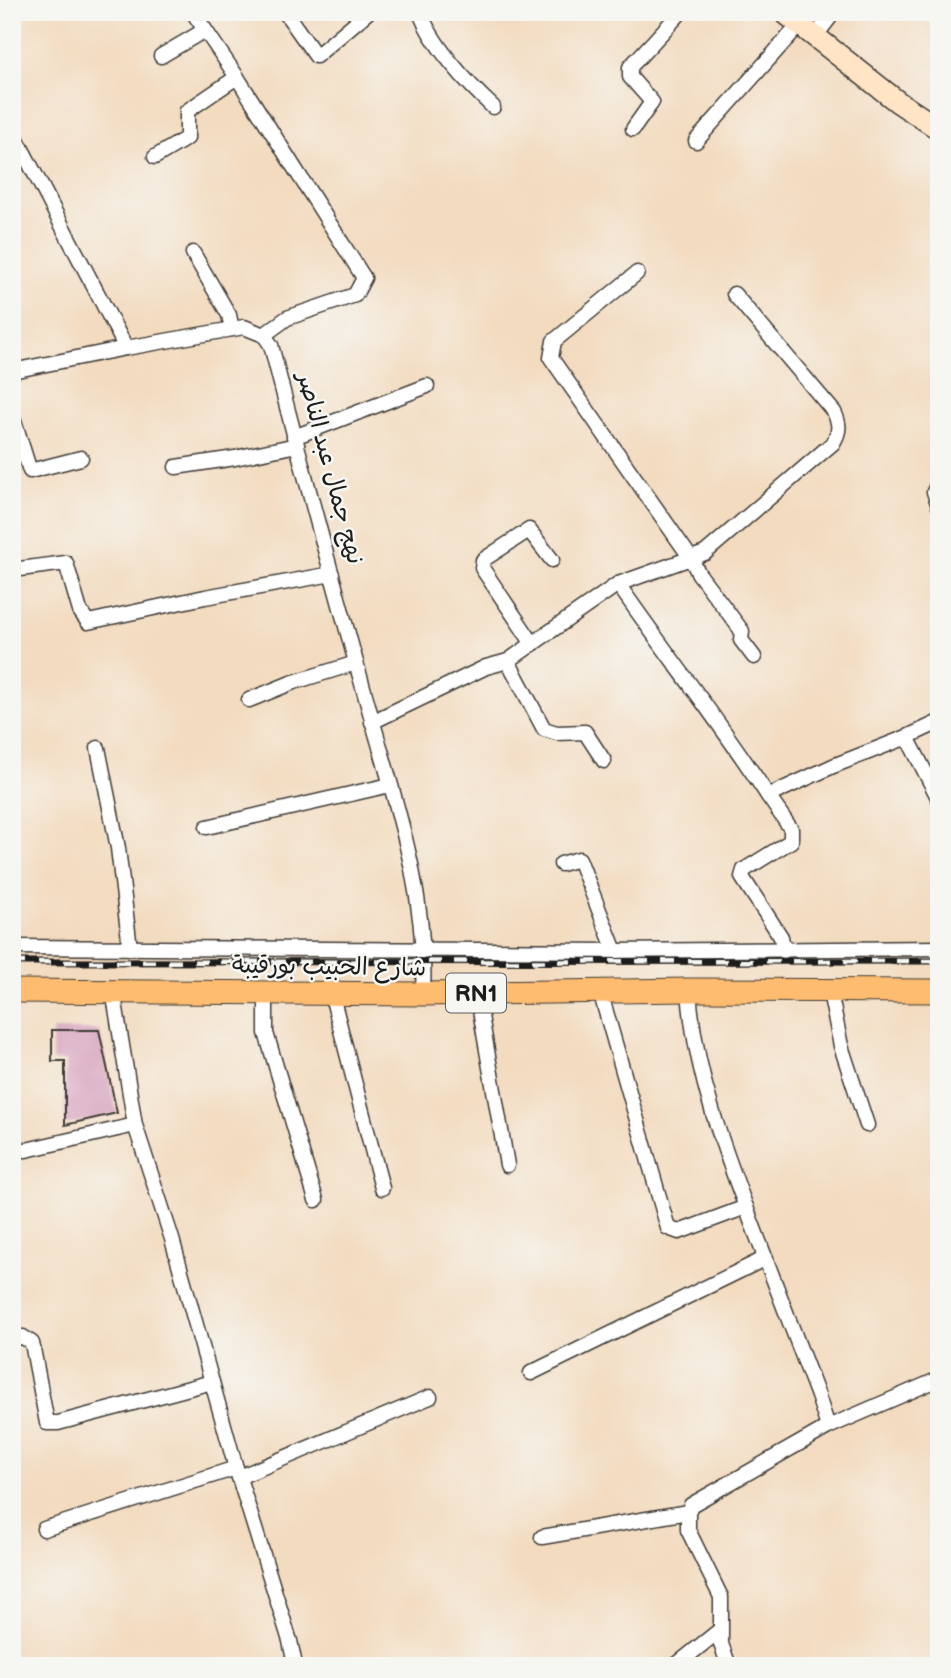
<svg xmlns="http://www.w3.org/2000/svg" width="951" height="1678" viewBox="0 0 951 1678" font-family="'Balsamiq Sans','Playpen Sans Arabic',sans-serif">
  <style>
    .building { fill: #d092b2 }
    .lines { fill: none; stroke-linecap: round; stroke-linejoin: round }
    .street-casing { stroke: #3c3934; stroke-width: 17 }
    .secondary-casing { stroke: #3c3934; stroke-width: 24 }
    .primary-casing { stroke: #3c3934; stroke-width: 25 }
    .street { stroke: #fff; stroke-width: 14 }
    .secondary { stroke: #ffe4c6; stroke-width: 21 }
    .primary { stroke: #febc70; stroke-width: 23 }
    .rail-casing { stroke: #1c1c1c; stroke-width: 7 }
    .rail { stroke: #f6f6f2; stroke-width: 4.5; stroke-dasharray: 13; stroke-linecap: butt }
    .labels { text-anchor: middle; stroke-width: 5; stroke-linejoin: round; paint-order: stroke }
    .shield { fill: #f6f6f2; stroke: #5d5d5c; stroke-width: 2 }
    .shield-label { font-size: 23px; font-weight: bold; fill: #1c1c1c }
    .street-label { font-size: 24px; fill: #1c1c1c; stroke: #f6f6f2 }
  </style>
  <rect width="100%" height="100%" fill="#f6f6f2"/>
  <filter id="ink" filterUnits="userSpaceOnUse"><feTurbulence type="fractalNoise" baseFrequency=".0143" numOctaves="2"/><feDisplacementMap in="SourceGraphic" scale="14" xChannelSelector="R" yChannelSelector="G"/><feConvolveMatrix kernelMatrix="1 2 1 2 8 2 1 2 1" color-interpolation-filters="sRGB"/></filter>
  <filter id="wash" filterUnits="userSpaceOnUse"><feTurbulence type="fractalNoise" baseFrequency=".00686" numOctaves="4" result="noise"/><feDisplacementMap in="SourceGraphic" scale="28" xChannelSelector="R" yChannelSelector="G"/><feGaussianBlur stdDeviation="1.57" result="paint"/><feColorMatrix in="noise" values="0 0 0 0 0 0 0 0 0 0 0 0 0 0 0 0 0 1.4 0 .05"/><feComposite in="paint" operator="in"/></filter>
  <g filter="url(#wash)">
    <rect width="100%" height="100%" fill="#f3dbbf"/>
    <g id="blocks">
      <path class="building" d="M52 1030H99L117 1113 65 1125V1061H52Z"/>
    </g>
  </g>
  <g filter="url(#ink)">
    <use href="#blocks" fill-opacity="0" stroke="#3c3934" stroke-width="2"/>
    <g class="lines">
      <defs>
        <g id="street">
          <path d="M193 12 205 30"/>
          <path d="M285 12 316 56 368 12"/>
          <path d="M420 12C432 45 467 83 493 107"/>
          <path d="M814 38 834 12"/>
          <path d="M161 56 205 30 237 77"/>
          <path d="M633 129 652 102 630 77V67L681 12"/>
          <path d="M12 130 126 348 244 327 264 335 271 345C301 463 333 581 366 698 393 796 428 891 423 994"/>
          <path d="M696 141 799 25"/>
          <path d="M155 157 187 138V111L237 77 364 278 355 295 287 318 264 335"/>
          <path d="M193 253 229 315 232 329"/>
          <path d="M637 273 554 341 551 358 690 557 699 574 742 631 741 640 754 657"/>
          <path d="M12 371 126 348"/>
          <path d="M12 414 30 471 81 458"/>
          <path d="M294 437 427 386"/>
          <path d="M176 467 235 458 297 445"/>
          <path d="M939 480 934 492 939 506"/>
          <path d="M12 570 66 563 80 611 88 622 205 597 332 574"/>
          <path d="M618 584C667 655 721 723 768 796L833 766 907 737"/>
          <path d="M533 644 482 568 483 560 529 530 552 560"/>
          <path d="M508 661 544 729 557 733 585 732 604 761"/>
          <path d="M249 700 291 683 356 663"/>
          <path d="M372 722 486 667 508 661 618 584 705 553 833 443C840 431 840 424 834 412L734 294"/>
          <path d="M939 722 907 737 939 799"/>
          <path d="M98 748 118 848 130 948"/>
          <path d="M768 796 791 829V841L744 870 742 877 781 937 784 951"/>
          <path d="M207 827 390 785"/>
          <path d="M561 864 579 859 615 951"/>
          <path d="M12 947 615 951 939 948"/>
          <path d="M113 990 135 1125 172 1239 236 1468 290 1641 294 1660 293 1666"/>
          <path d="M689 990C694 1073 726 1155 755 1231 776 1286 797 1341 818 1396L828 1427"/>
          <path d="M266 991V1033L316 1200"/>
          <path d="M600 991 668 1228 679 1232 746 1207"/>
          <path d="M331 992 382 1188"/>
          <path d="M830 992 841 1046 867 1125"/>
          <path d="M477 993 507 1165"/>
          <path d="M12 1149 26 1150 135 1125"/>
          <path d="M12 1338 23 1337 32 1343 47 1423H58L212 1382"/>
          <path d="M531 1373 766 1258"/>
          <path d="M239 1477 430 1397"/>
          <path d="M44 1529 236 1468"/>
          <path d="M542 1537 688 1512"/>
          <path d="M675 1666 720 1630"/>
          <path d="M729 1666 721 1644V1597L688 1530V1512L691 1505 828 1427 939 1379"/>
        </g>
        <path id="secondary" d="M784 12 898 102 939 129"/>
        <path id="primary" d="M12 991 423 994 689 990 939 991"/>
      </defs>
      <use href="#street" class="street-casing"/>
      <use href="#secondary" class="secondary-casing"/>
      <use href="#primary" class="primary-casing"/>
      <use href="#street" class="street"/>
      <use href="#secondary" class="secondary"/>
      <use href="#primary" class="primary"/>
      <defs>
        <path id="rail" d="M12 962 939 961"/>
      </defs>
      <use href="#rail" class="rail-casing"/>
      <use href="#rail" class="rail"/>
    </g>
  </g>
  <g class="labels">
    <rect class="shield" x="446" y="973.5" width="60" height="39" rx="5"/>
    <g class="shield-label">
      <text x="476" y="1001">RN1</text>
    </g>
    <g class="street-label">
      <text transform="translate(331 468) rotate(75)" y="8">نهج جمال عبد الناصر</text>
      <text transform="translate(329 966) rotate(1)" y="8">شارع الحبيب بورقيبة</text>
    </g>
  </g>
  <rect width="951" height="1678" fill="none" stroke="#f6f6f2" stroke-width="42"/>
</svg>
